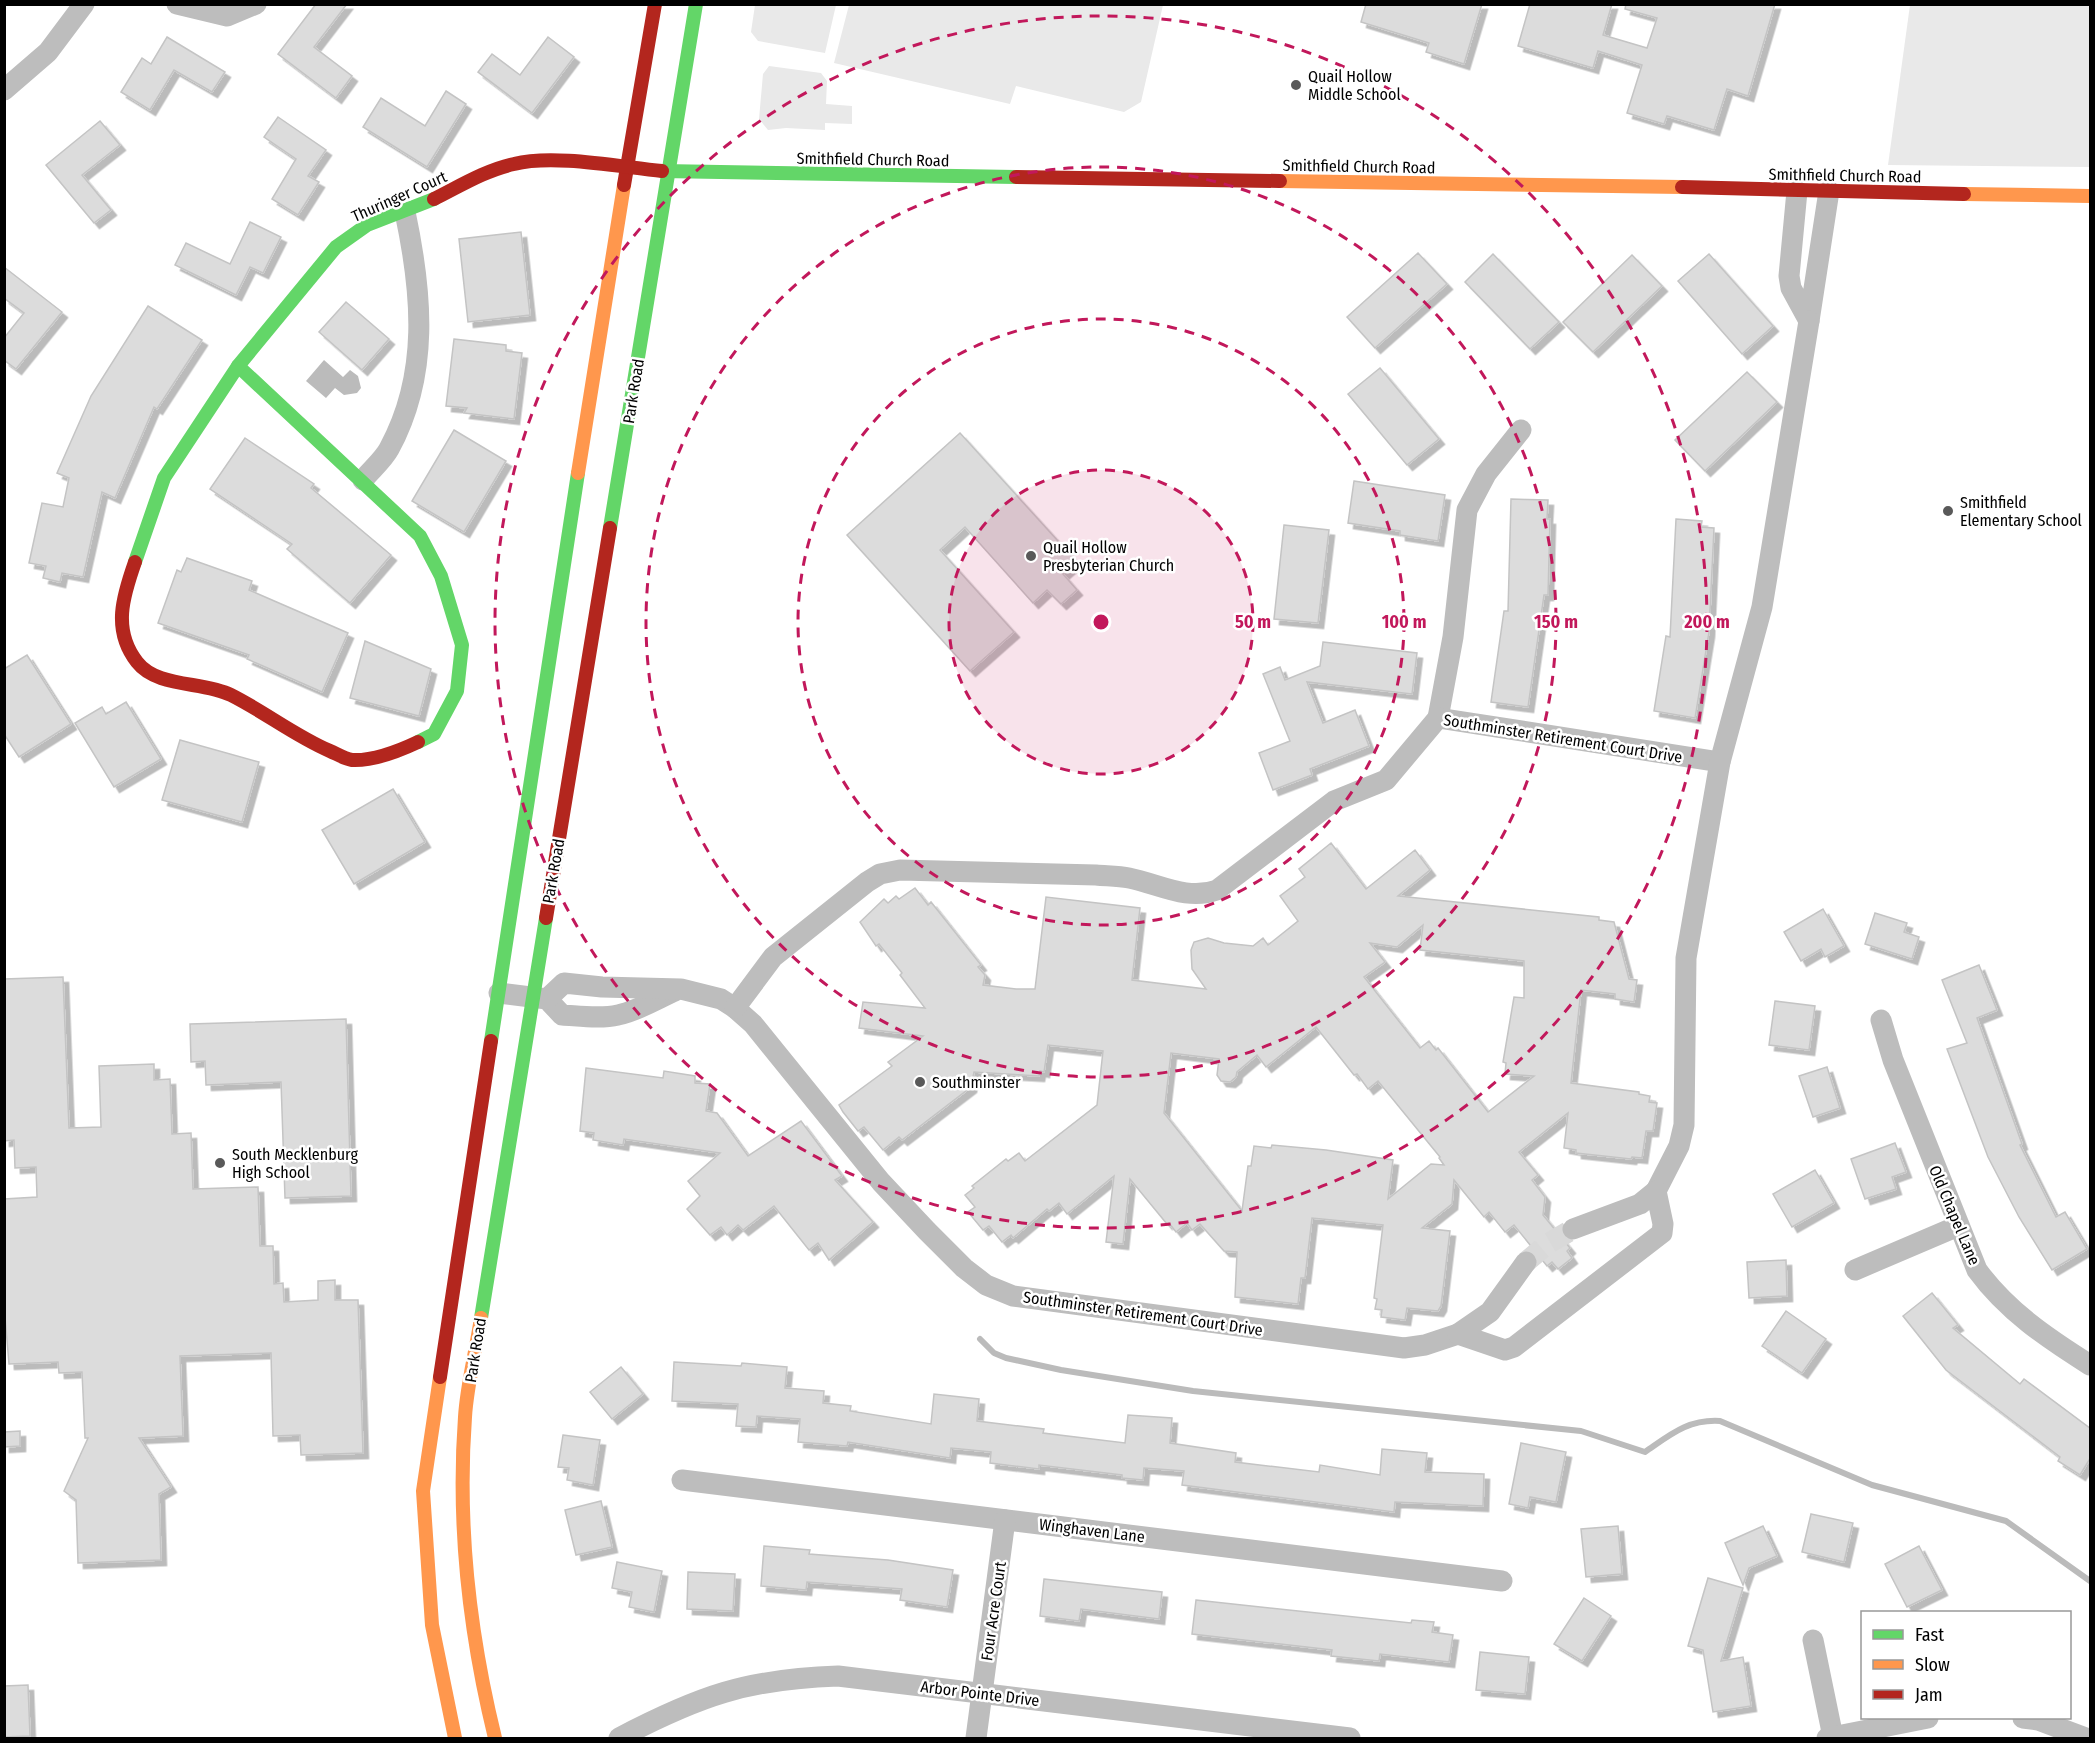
<svg xmlns="http://www.w3.org/2000/svg" width="2095" height="1743" viewBox="0 0 2095 1743" font-family="'Fira Sans Condensed',sans-serif">
  <style>
    .green { fill: #e9e9e9 }
    .water { fill: #bbb }
    .lines { fill: none; stroke-linecap: round; stroke-linejoin: round }
    .stream { stroke: #bbb; stroke-width: 6 }
    .building { fill: #dcdcdc; stroke: #c4c4c4; stroke-width: 1.5; fill-rule: evenodd; filter: url(#shadow) }
    .street-tunnel { stroke: #d9d9d9; stroke-width: 21; stroke-dasharray: 21 10; stroke-linecap: butt }
    .street { stroke: #bdbdbd; stroke-width: 21 }
    .fast { stroke: #63d668; stroke-width: 14 }
    .slow { stroke: #ff974d; stroke-width: 14 }
    .jam { stroke: #b3261e; stroke-width: 14 }
    .ring { fill: none; stroke: #c2185b; stroke-width: 3; stroke-dasharray: 10 8 }
    .poi-dot { fill: #595959; stroke: #fff; stroke-width: 2 }
    .labels { text-anchor: middle; stroke-width: 5; stroke-linejoin: round; paint-order: stroke }
    .poi-label { font-size: 16px; fill: #000; stroke: #fff; text-anchor: start }
    .street-label { font-size: 16px; fill: #000; stroke: #fff }
    .centre { fill: #c2185b; stroke: #fff; stroke-width: 3 }
    .ring-label { font-size: 18px; text-anchor: middle; font-weight: bold; fill: #c2185b; stroke: #fff; stroke-width: 5; stroke-linejoin: round; paint-order: stroke }
  </style>
  <defs>
    <filter id="shadow"><feDropShadow dx="5.5" dy="5.5" stdDeviation="0" flood-color="#0004"/></filter>
  </defs>
  <rect width="100%" height="100%" fill="#fff"/>
  <g class="green">
    <path d="M755 5H836L825 53 758 41 751 32Z"/>
    <path d="M849 5V4L1163 5 1141 102 1124 112 1016 86 1010 104 834 63Z"/>
    <path d="M1910 5H2090V167L1888 165Z"/>
    <path d="M769 66 821 73 827 81 826 104 852 106V124L825 123V130L786 128 768 130 759 119 763 74Z"/>
  </g>
  <path class="water" d="M324 360 343 377 350 370 358 376 361 388 357 393 344 395 335 388 326 398 306 381Z"/>
  <g class="lines">
    <path class="stream" d="M980 1339 994 1353 1006 1358 1061 1370 1193 1391 1581 1431 1645 1452C1670 1435 1688 1419 1720 1421L1872 1485 2006 1521 2090 1581"/>
  </g>
  <g class="building">
    <path d="M316 4H347L314 47 352 76 336 98 278 54Z"/>
    <path d="M1366 4H1482L1464 64 1426 52 1429 43 1361 22Z"/>
    <path d="M1530 4H1612L1603 35 1647 48 1657 18 1625 9 1626 4H1775L1748 96 1727 89 1714 130 1667 116 1664 124 1627 113 1642 65 1598 51 1593 68 1518 46Z"/>
    <path d="M167 37 225 72 212 92 174 70 150 110 121 92 142 58 151 64Z"/>
    <path d="M548 37 574 57 532 113 478 72 492 54 520 75Z"/>
    <path d="M446 91 466 104 427 167 363 127 381 98 425 126Z"/>
    <path d="M278 117 326 150 308 176 319 182 298 215 272 199 296 159 264 137Z"/>
    <path d="M100 121 120 145 82 175 111 210 94 223 46 165Z"/>
    <path d="M250 222 281 237 263 273 250 267 236 295 175 265 186 243 230 264Z"/>
    <path d="M521 232 530 315 468 322 459 239Z"/>
    <path d="M1418 253 1447 284 1375 348 1347 317Z"/>
    <path d="M1493 254 1559 322 1530 349 1465 282Z"/>
    <path d="M1709 254 1773 326 1742 354 1678 281Z"/>
    <path d="M1632 255 1662 286 1593 352 1563 322Z"/>
    <path d="M4 267 62 312 16 369 4 360V338L24 313 4 298Z"/>
    <path d="M346 302 389 339 362 370 319 332Z"/>
    <path d="M148 306 202 340 157 409 154 407 115 498 102 492 83 577 62 573 60 582 43 578 46 566 29 563 42 503 63 507 69 478 57 473 91 396Z"/>
    <path d="M454 339 506 345V351L522 353 514 419 464 413 467 408 446 406Z"/>
    <path d="M1380 368 1439 439 1407 465 1348 394Z"/>
    <path d="M1747 372 1777 402 1705 471 1675 440Z"/>
    <path d="M454 430 506 461 464 532 412 501Z"/>
    <path d="M960 433 1077 562 1063 574 1077 590 1061 604 1047 590 1033 603 965 527 940 550 1014 632 970 671 847 535Z"/>
    <path d="M245 438 314 484 311 488 391 555 350 603 287 549 292 544 210 489Z"/>
    <path d="M1354 481 1445 495 1438 541 1400 535V531L1348 523Z"/>
    <path d="M1511 499 1548 500 1547 519H1550L1548 595H1544L1528 707 1491 702 1504 611H1508Z"/>
    <path d="M1676 519 1702 521 1701 527 1714 528 1709 632 1695 718 1654 711 1666 636 1670 637Z"/>
    <path d="M1284 525 1329 530 1318 623 1274 619Z"/>
    <path d="M187 558 252 581 249 590 348 633 322 692 247 659 249 655 158 623 177 570 181 572Z"/>
    <path d="M365 641 431 669 419 716 350 698Z"/>
    <path d="M1323 642 1417 653 1412 694 1307 682 1323 723 1355 710 1369 746 1310 769 1312 775 1273 790 1259 753 1290 741 1263 674 1280 667 1285 680 1320 666Z"/>
    <path d="M27 655 71 724 19 757 4 734V669Z"/>
    <path d="M126 702 161 759 114 787 75 723 102 707 106 714Z"/>
    <path d="M180 740 259 762 242 822 162 800Z"/>
    <path d="M393 789 425 842 354 884 322 830Z"/>
    <path d="M1331 843 1366 889 1415 850 1430 870 1398 896 1599 917V920L1614 922 1629 979 1637 980 1634 1002 1615 999V994L1581 990 1571 1083 1639 1092V1094L1650 1096 1649 1102 1657 1103 1653 1131H1646L1642 1158 1632 1157 1631 1159 1576 1153V1150L1564 1148 1568 1113 1519 1152 1538 1175 1532 1180 1545 1197 1543 1215 1570 1248 1567 1251 1572 1258 1558 1269 1552 1262 1547 1266 1514 1225 1505 1232 1489 1212 1484 1217 1454 1180 1452 1204 1422 1228 1450 1231 1441 1306 1438 1311 1407 1308 1405 1320 1381 1317 1382 1310 1375 1309 1377 1299 1374 1298 1383 1225 1312 1218 1305 1278H1301L1298 1304 1235 1297 1237 1252 1224 1251 1200 1224 1192 1230 1187 1223 1176 1232 1169 1223 1167 1224 1130 1179 1123 1244 1106 1242 1114 1176 1067 1214 1059 1203 1049 1211 1047 1209 1013 1238 1011 1235 1002 1242 989 1226 983 1230 968 1212 975 1207 965 1195 974 1188 972 1186 1006 1159 1008 1161 1019 1153 1025 1161 1097 1105 1103 1051 1048 1045 1044 1072 1040 1071 1039 1076 974 1072 971 1087 902 1140 899 1137 883 1150 864 1127 858 1131 843 1112 839 1105 892 1066 888 1062 923 1036 859 1028 863 1002 925 1008 900 975 902 973 879 944 876 946 860 922 884 899 888 903 896 896 899 899 915 888 928 905 931 902 981 965 978 967 985 975 983 985 1016 989H1035L1046 897 1140 908 1132 980 1206 989 1192 969 1191 950 1194 942 1208 938 1224 943 1253 946 1263 938 1268 945 1298 921 1280 896 1305 877 1299 869ZM1423 925 1420 950 1524 961V998L1514 997 1503 1062 1506 1063 1505 1074 1534 1076 1488 1112 1438 1048 1436 1050 1429 1041 1420 1048 1364 977 1385 962 1370 943 1397 947ZM1316 1027 1354 1075 1357 1074 1368 1089 1378 1081 1440 1157 1439 1158 1444 1165 1431 1164 1388 1199 1393 1160 1326 1150 1272 1145 1271 1148 1254 1146 1251 1166H1248L1242 1211 1164 1113 1171 1053 1219 1059 1217 1075 1221 1081 1230 1082 1236 1077 1237 1072 1257 1055 1266 1067Z"/>
    <path d="M1823 909 1844 946 1825 957 1821 949 1801 961 1784 932Z"/>
    <path d="M1875 913 1907 923 1904 932 1919 937 1912 959 1865 944Z"/>
    <path d="M1979 965 1997 1010 1977 1018 2022 1144 2020 1145 2056 1217 2065 1212 2087 1249 2052 1270 2019 1217 1988 1157 1947 1049 1967 1043 1942 980Z"/>
    <path d="M63 977 69 1128 101 1127 99 1066 154 1064V1080L170 1079 172 1134 191 1133 193 1189 258 1187 260 1246H273L274 1284 283 1283 284 1302 318 1300V1281L335 1280V1300H358L363 1453 301 1455 300 1435 273 1436 271 1353 180 1356 183 1436 139 1438 171 1487 159 1494 161 1560 78 1563 76 1500 64 1491 88 1438H85L82 1372 59 1373 58 1362 9 1364 4 1305V1199L37 1197 36 1167 15 1168 14 1140 4 1141V979Z"/>
    <path d="M1775 1001 1815 1006 1809 1050 1769 1045Z"/>
    <path d="M346 1019 351 1196 285 1198 281 1082 206 1085 205 1061 191 1062 190 1024Z"/>
    <path d="M1827 1067 1840 1108 1813 1117 1799 1076Z"/>
    <path d="M586 1068 663 1078 664 1071 695 1076V1083L710 1084 706 1111 717 1113 748 1156 801 1121 842 1176 835 1180 873 1222 829 1260 818 1243 809 1250 774 1206 743 1230 738 1225 727 1235 721 1227 710 1235 687 1209 700 1196 688 1181 720 1153 624 1139 623 1145 593 1140 594 1133 580 1131Z"/>
    <path d="M1895 1143 1906 1172 1892 1177 1896 1189 1865 1199 1851 1159Z"/>
    <path d="M1815 1170 1834 1203 1792 1227 1773 1194Z"/>
    <path d="M1786 1260 1787 1296 1749 1298 1747 1262Z"/>
    <path d="M1932 1293 1958 1325 1953 1328 2020 1384 2024 1379 2091 1429V1457L2080 1475 2058 1461 2060 1457 1946 1370 1903 1316Z"/>
    <path d="M1786 1311 1826 1339 1802 1373 1762 1346Z"/>
    <path d="M674 1362 741 1366 742 1363 787 1367 785 1388 824 1391 823 1403 851 1406 850 1411 931 1424 934 1394 979 1399 977 1421 1044 1429 1043 1433 1125 1443 1128 1415 1172 1418 1170 1443 1236 1453 1235 1462 1319 1472 1320 1465 1380 1475 1382 1449 1427 1453 1425 1472 1484 1474 1483 1506 1395 1502 1394 1512 1182 1485 1184 1471 1144 1468 1143 1480 1122 1478V1475L1039 1465V1469L990 1463 991 1452 951 1448 950 1458 848 1442 847 1446 798 1442 800 1419 757 1416 756 1427 736 1426 738 1404 672 1401Z"/>
    <path d="M621 1367 643 1394 612 1419 590 1392Z"/>
    <path d="M20 1431V1446L4 1447V1432Z"/>
    <path d="M563 1435 600 1440 593 1485 567 1480 569 1468 558 1467Z"/>
    <path d="M1521 1443 1566 1452 1556 1502 1530 1497 1528 1508 1509 1504Z"/>
    <path d="M601 1501 612 1547 576 1555 565 1510Z"/>
    <path d="M1811 1514 1853 1523 1844 1562 1802 1552Z"/>
    <path d="M1618 1526 1622 1574 1586 1577 1581 1529Z"/>
    <path d="M1763 1526 1777 1556 1749 1568 1743 1585 1725 1543Z"/>
    <path d="M764 1546 810 1550 809 1554 888 1560 953 1570 947 1607 900 1600 902 1589 807 1582 806 1590 761 1586Z"/>
    <path d="M1919 1546 1942 1590 1907 1607 1885 1564Z"/>
    <path d="M617 1562 662 1571 654 1612 629 1607 632 1592 612 1588Z"/>
    <path d="M688 1572 735 1574 733 1611 687 1609Z"/>
    <path d="M1708 1578 1743 1588 1721 1661 1743 1657 1751 1706 1713 1712 1703 1650 1688 1646Z"/>
    <path d="M1044 1579 1162 1592 1159 1619 1081 1609 1079 1621 1040 1616Z"/>
    <path d="M1584 1598 1611 1616 1582 1661 1554 1644Z"/>
    <path d="M1196 1600 1411 1623 1412 1620 1434 1622 1432 1632 1453 1635 1449 1662 1380 1654 1379 1661 1331 1656 1332 1650 1192 1634Z"/>
    <path d="M1480 1652 1529 1657 1525 1694 1476 1690Z"/>
    <path d="M28 1685 30 1736 4 1737V1686Z"/>
  </g>
  <g class="lines">
    <path class="street-tunnel" d="M1526 1262 1546 1245 1573 1229"/>
    <g class="street">
      <path d="M177 4 227 16 256 4"/>
      <path d="M4 90 48 52 84 4"/>
      <path d="M1797 191 1789 276 1791 288 1809 321 1829 191"/>
      <path d="M363 480C371 470 383 460 389 449 430 374 422 292 405 212"/>
      <path d="M1438 718 1453 637 1467 510 1486 474 1521 430"/>
      <path d="M499 993 547 999 562 1015C580 1016 601 1019 618 1015 638 1011 657 999 675 991"/>
      <path d="M547 999 564 983 602 987 681 989 721 999 735 1008 753 1024 881 1182 927 1231 964 1268 986 1285 1013 1296 1404 1348 1425 1345 1458 1334"/>
      <path d="M735 1008 773 957 867 882 880 874 900 870 1096 875C1107 876 1119 876 1129 878 1159 884 1187 901 1217 890L1334 801 1386 780 1438 718 1720 762"/>
      <path d="M1881 1020 1893 1060 1977 1270C2007 1311 2047 1338 2090 1365"/>
      <path d="M1656 1191 1679 1146 1684 1125 1686 958 1720 762 1762 607 1809 321"/>
      <path d="M1526 1262 1490 1312 1458 1334 1505 1350 1514 1347 1662 1233 1663 1224 1656 1191 1640 1204 1573 1229"/>
      <path d="M1855 1270 1958 1226"/>
      <path d="M682 1480 1502 1581"/>
      <path d="M1813 1640 1833 1737"/>
      <path d="M2023 1718 2038 1720 2086 1738"/>
      <path d="M619 1738C699 1696 747 1679 838 1676L1350 1738"/>
      <path d="M976 1738 1005 1520"/>
      <path d="M1827 1738 1928 1718"/>
    </g>
    <g class="fast">
      <path d="M662 171 1016 177"/>
      <path d="M238 366 420 536 441 576 462 645 457 691 434 734 418 742"/>
      <path d="M610 528 696 4"/>
      <path d="M135 562 164 478 238 366 336 247 367 225 434 199"/>
      <path d="M491 1041 578 473"/>
      <path d="M481 1318 546 918"/>
    </g>
    <g class="slow">
      <path d="M1280 181 1682 187"/>
      <path d="M1964 194 2090 196"/>
      <path d="M578 473 624 185"/>
      <path d="M481 1318C476 1351 467 1384 465 1417 457 1526 469 1632 495 1738"/>
      <path d="M440 1377 423 1491 432 1625 455 1738"/>
    </g>
    <g class="jam">
      <path d="M1016 177 1280 181"/>
      <path d="M624 185 655 4"/>
      <path d="M1682 187 1964 194"/>
      <path d="M434 199C460 186 486 170 514 164 554 154 620 167 662 171"/>
      <path d="M135 562C123 596 112 630 137 662 157 688 203 681 231 695 265 712 295 736 330 751 337 754 345 759 352 760 373 761 399 751 418 742"/>
      <path d="M546 918 610 528"/>
      <path d="M440 1377 491 1041"/>
    </g>
  </g>
  <circle cx="1101" cy="622" r="152" fill="#c2185b" fill-opacity=".12"/>
  <g class="ring">
    <circle cx="1101" cy="622" r="152"/>
    <circle cx="1101" cy="622" r="303"/>
    <circle cx="1101" cy="622" r="455"/>
    <circle cx="1101" cy="622" r="606"/>
  </g>
  <g class="poi-dot">
    <circle cx="1296" cy="85" r="6"/>
    <circle cx="1948" cy="511" r="6"/>
    <circle cx="1031" cy="556" r="6"/>
    <circle cx="920" cy="1082" r="6"/>
    <circle cx="220" cy="1163" r="6"/>
  </g>
  <g class="labels">
    <g class="poi-label">
      <text x="1308" y="82">Quail Hollow<tspan x="1308" dy="18">Middle School</tspan></text>
      <text x="1960" y="508">Smithfield<tspan x="1960" dy="18">Elementary School</tspan></text>
      <text x="1043" y="553">Quail Hollow<tspan x="1043" dy="18">Presbyterian Church</tspan></text>
      <text x="932" y="1088">Southminster</text>
      <text x="232" y="1160">South Mecklenburg<tspan x="232" dy="18">High School</tspan></text>
    </g>
    <g class="street-label">
      <text transform="translate(873 159) rotate(1)" y="6">Smithfield Church Road</text>
      <text transform="translate(1359 166) rotate(1)" y="6">Smithfield Church Road</text>
      <text transform="translate(1845 175) rotate(1)" y="6">Smithfield Church Road</text>
      <text transform="translate(399 196) rotate(-24)" y="6">Thuringer Court</text>
      <text transform="translate(633 391) rotate(-81)" y="6">Park Road</text>
      <text transform="translate(1563 738) rotate(9)" y="6">Southminster Retirement Court Drive</text>
      <text transform="translate(553 871) rotate(-80)" y="6">Park Road</text>
      <text transform="translate(1955 1215) rotate(67)" y="6">Old Chapel Lane</text>
      <text transform="translate(1143 1313) rotate(8)" y="6">Southminster Retirement Court Drive</text>
      <text transform="translate(475 1350) rotate(-81)" y="6">Park Road</text>
      <text transform="translate(1092 1530) rotate(7)" y="6">Winghaven Lane</text>
      <text transform="translate(993 1611) rotate(-82)" y="6">Four Acre Court</text>
      <text transform="translate(980 1693) rotate(7)" y="6">Arbor Pointe Drive</text>
    </g>
  </g>
  <circle cx="1101" cy="622" r="9" class="centre"/>
  <g class="ring-label">
    <text x="1253" y="628">50 m</text>
    <text x="1404" y="628">100 m</text>
    <text x="1556" y="628">150 m</text>
    <text x="1707" y="628">200 m</text>
  </g>
  <rect width="2095" height="1743" fill="none" stroke="#000000" stroke-width="12"/>
  <rect x="1861" y="1611" width="210" height="108" fill="#ffffff" stroke="#999999" stroke-width="1.5"/>
  <rect x="1873" y="1630" width="30" height="9" fill="#63d668" stroke="#999999" stroke-width="1.5"/>
  <text x="1915" y="1641" font-size="18" fill="#000000">Fast</text>
  <rect x="1873" y="1660" width="30" height="9" fill="#ff974d" stroke="#999999" stroke-width="1.5"/>
  <text x="1915" y="1671" font-size="18" fill="#000000">Slow</text>
  <rect x="1873" y="1690" width="30" height="9" fill="#b3261e" stroke="#999999" stroke-width="1.5"/>
  <text x="1915" y="1701" font-size="18" fill="#000000">Jam</text>
</svg>
